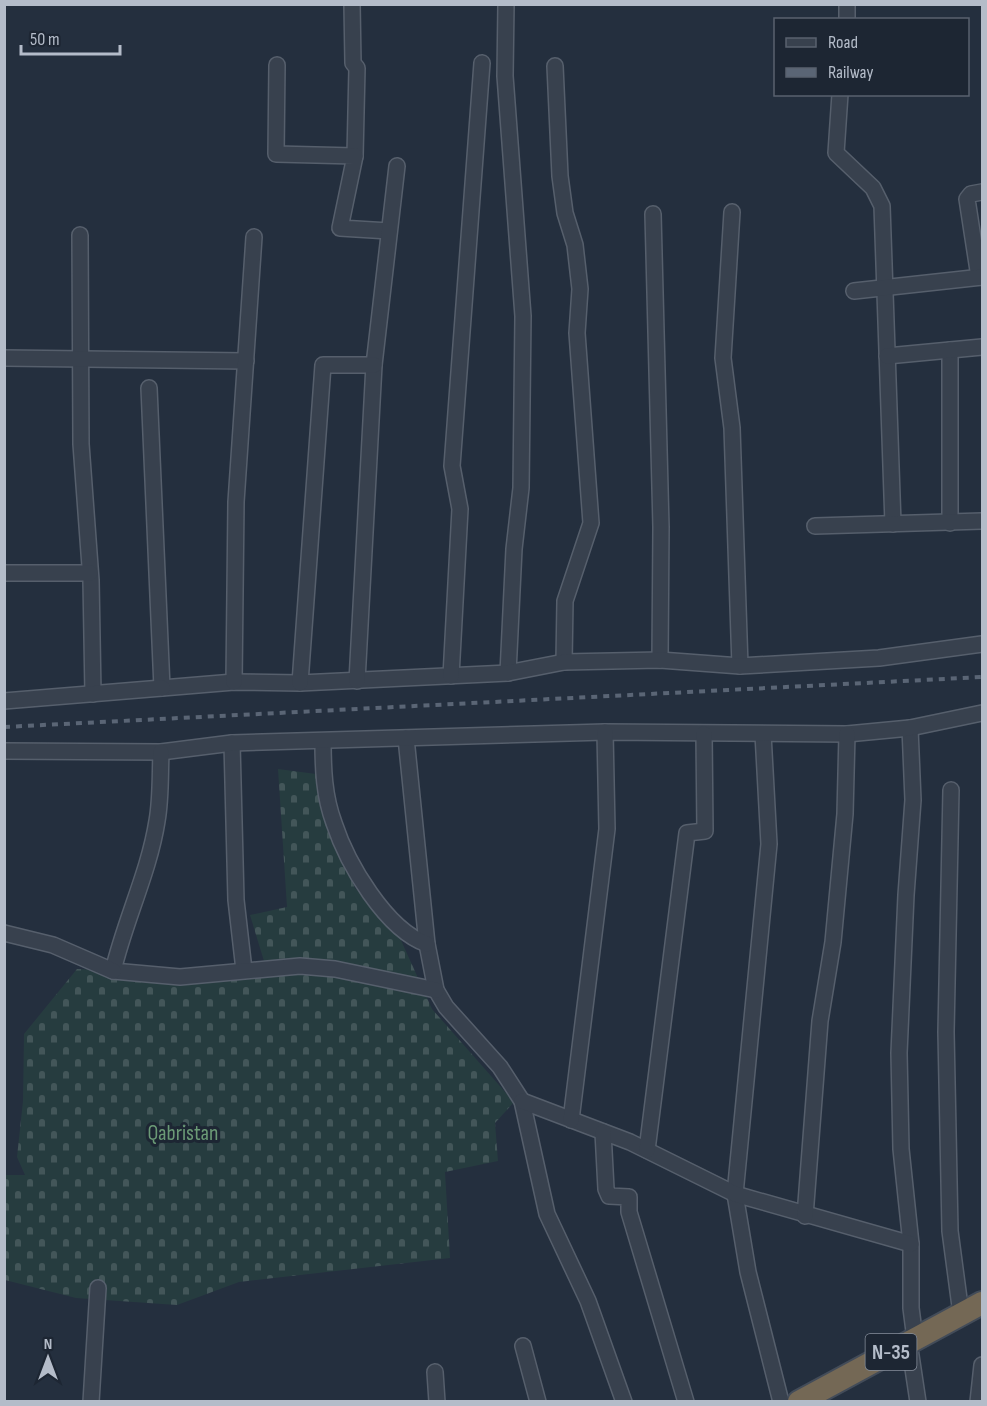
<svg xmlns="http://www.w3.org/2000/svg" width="987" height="1406" viewBox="0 0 987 1406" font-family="'Sofia Sans Condensed',sans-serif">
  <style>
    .cemetery { fill: url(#cemetery-stones) }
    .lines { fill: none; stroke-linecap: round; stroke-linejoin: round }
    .minor-casing { stroke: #565f6c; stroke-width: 18 }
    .highway-casing { stroke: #434c59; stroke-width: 26 }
    .minor { stroke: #38414e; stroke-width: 15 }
    .highway { stroke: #746855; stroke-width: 22 }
    .rail { stroke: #5a6575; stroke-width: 4; stroke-dasharray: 6 6; stroke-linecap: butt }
    .labels { text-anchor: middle; stroke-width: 6; stroke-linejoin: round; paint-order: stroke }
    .shield { fill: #1d2633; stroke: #878f9c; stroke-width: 1.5 }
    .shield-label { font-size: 21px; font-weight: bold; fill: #b4bcc9 }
    .park-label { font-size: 22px; fill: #6b9a76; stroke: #1d2633 }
  </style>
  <defs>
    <pattern id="cemetery-stones" width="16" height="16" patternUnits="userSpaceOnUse" patternTransform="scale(1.5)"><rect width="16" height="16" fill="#263c3f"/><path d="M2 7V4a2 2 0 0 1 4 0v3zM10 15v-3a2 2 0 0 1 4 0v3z" fill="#435659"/></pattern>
  </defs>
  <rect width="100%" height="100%" fill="#242f3e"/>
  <path class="cemetery" d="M278 769 316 774 330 830 355 888 395 927 432 1009 514 1102 495 1123 498 1161 445 1172 450 1258 239 1282 177 1305 76 1298 5 1280 4 1175H25L17 1157 23 1101 24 1034 77 969 158 973 267 971 250 915 287 907Z"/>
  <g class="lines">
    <defs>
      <g id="minor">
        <path d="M352 4 353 63 357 68 355 156"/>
        <path d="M506 4 505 76 523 316 521 488 514 549 508 673"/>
        <path d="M847 20V4"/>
        <path d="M277 65 276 154 355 156 340 228 389 231"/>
        <path d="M555 66 560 176 565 213 575 245 580 289 577 333 591 523 565 601 564 662"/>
        <path d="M840 94 836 153 873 188 882 206 893 524"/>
        <path d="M732 212 723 358 732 428 740 666"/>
        <path d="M653 214 661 527 660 660"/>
        <path d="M80 235 81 444 91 580 93 694"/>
        <path d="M979 277 967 199 971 194 982 192"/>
        <path d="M854 291 982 277"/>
        <path d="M950 350V523"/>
        <path d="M887 356 982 347"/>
        <path d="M4 358 246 361"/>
        <path d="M149 388 162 688 234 682 300 683 508 673 564 662 660 660 740 666 879 658 982 644"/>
        <path d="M815 526 982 521"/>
        <path d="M4 573H90"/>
        <path d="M451 676 460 509 452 466 482 63"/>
        <path d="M357 681 374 365 397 166"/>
        <path d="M234 682 236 502 254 237"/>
        <path d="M300 683 323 365H374"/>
        <path d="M4 701 162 688"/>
        <path d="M910 728 913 800 906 895 899 1053 901 1149 911 1244V1308L915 1339"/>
        <path d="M763 734 769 844 735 1194 748 1272 781 1402"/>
        <path d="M406 738 427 944 436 990 446 1007 500 1067 522 1101 547 1214 588 1301 624 1402"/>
        <path d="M323 741C323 769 324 796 334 823 347 863 386 930 427 944"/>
        <path d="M232 743 236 900 244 970"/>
        <path d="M4 751 161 752 232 743 605 732 847 734 910 728 982 713"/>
        <path d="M161 752C160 775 161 799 157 821 149 872 125 920 113 971L180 977 300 966 335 969 436 990"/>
        <path d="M951 790 946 1032 950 1231 961 1314"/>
        <path d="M4 933 53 945 113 971"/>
        <path d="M522 1101 630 1142 735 1194 911 1244"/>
        <path d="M571 1120 607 829 605 732"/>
        <path d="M603 1132 606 1189 609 1196 629 1197V1212L686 1402"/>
        <path d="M647 1150 687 833 705 831 704 734"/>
        <path d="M805 1216 820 1021 833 942 845 814 847 734"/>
        <path d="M909 1342 918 1402"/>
        <path d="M523 1346 538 1402"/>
        <path d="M435 1372 437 1402"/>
        <path d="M91 1402 98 1288"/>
        <path d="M978 1402 982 1365"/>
      </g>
      <path id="highway" d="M799 1402 982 1303"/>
    </defs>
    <use href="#minor" class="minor-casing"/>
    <use href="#highway" class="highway-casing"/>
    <use href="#minor" class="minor"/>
    <use href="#highway" class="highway"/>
    <path class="rail" d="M4 727 982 677"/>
  </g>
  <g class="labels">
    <rect class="shield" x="865.5" y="1334" width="51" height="36" rx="4.5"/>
    <g class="shield-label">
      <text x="891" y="1359">N-35</text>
    </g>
    <g class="park-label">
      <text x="183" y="1140">Qabristan</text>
    </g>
  </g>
  <rect width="987" height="1406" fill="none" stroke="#b4bcc9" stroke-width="12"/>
  <rect x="774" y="18" width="195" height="78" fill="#1d2633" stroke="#59626f" stroke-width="1.5"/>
  <rect x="786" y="38" width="30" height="9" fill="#38414e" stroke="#59626f" stroke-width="1.5"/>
  <text x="828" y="48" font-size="18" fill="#b4bcc9">Road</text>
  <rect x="786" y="68" width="30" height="9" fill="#5a6575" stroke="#59626f" stroke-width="1.5"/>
  <text x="828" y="78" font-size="18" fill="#b4bcc9">Railway</text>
  <g transform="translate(48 1358)" stroke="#1d2633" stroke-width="4.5" paint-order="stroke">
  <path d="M0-4.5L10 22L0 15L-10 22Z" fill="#b4bcc9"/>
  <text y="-9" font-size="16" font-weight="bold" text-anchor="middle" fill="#b4bcc9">N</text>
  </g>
  <path d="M21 45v9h99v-9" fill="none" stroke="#b4bcc9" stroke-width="3"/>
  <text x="30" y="45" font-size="18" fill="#b4bcc9" stroke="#1d2633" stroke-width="4.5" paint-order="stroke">50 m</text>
</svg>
